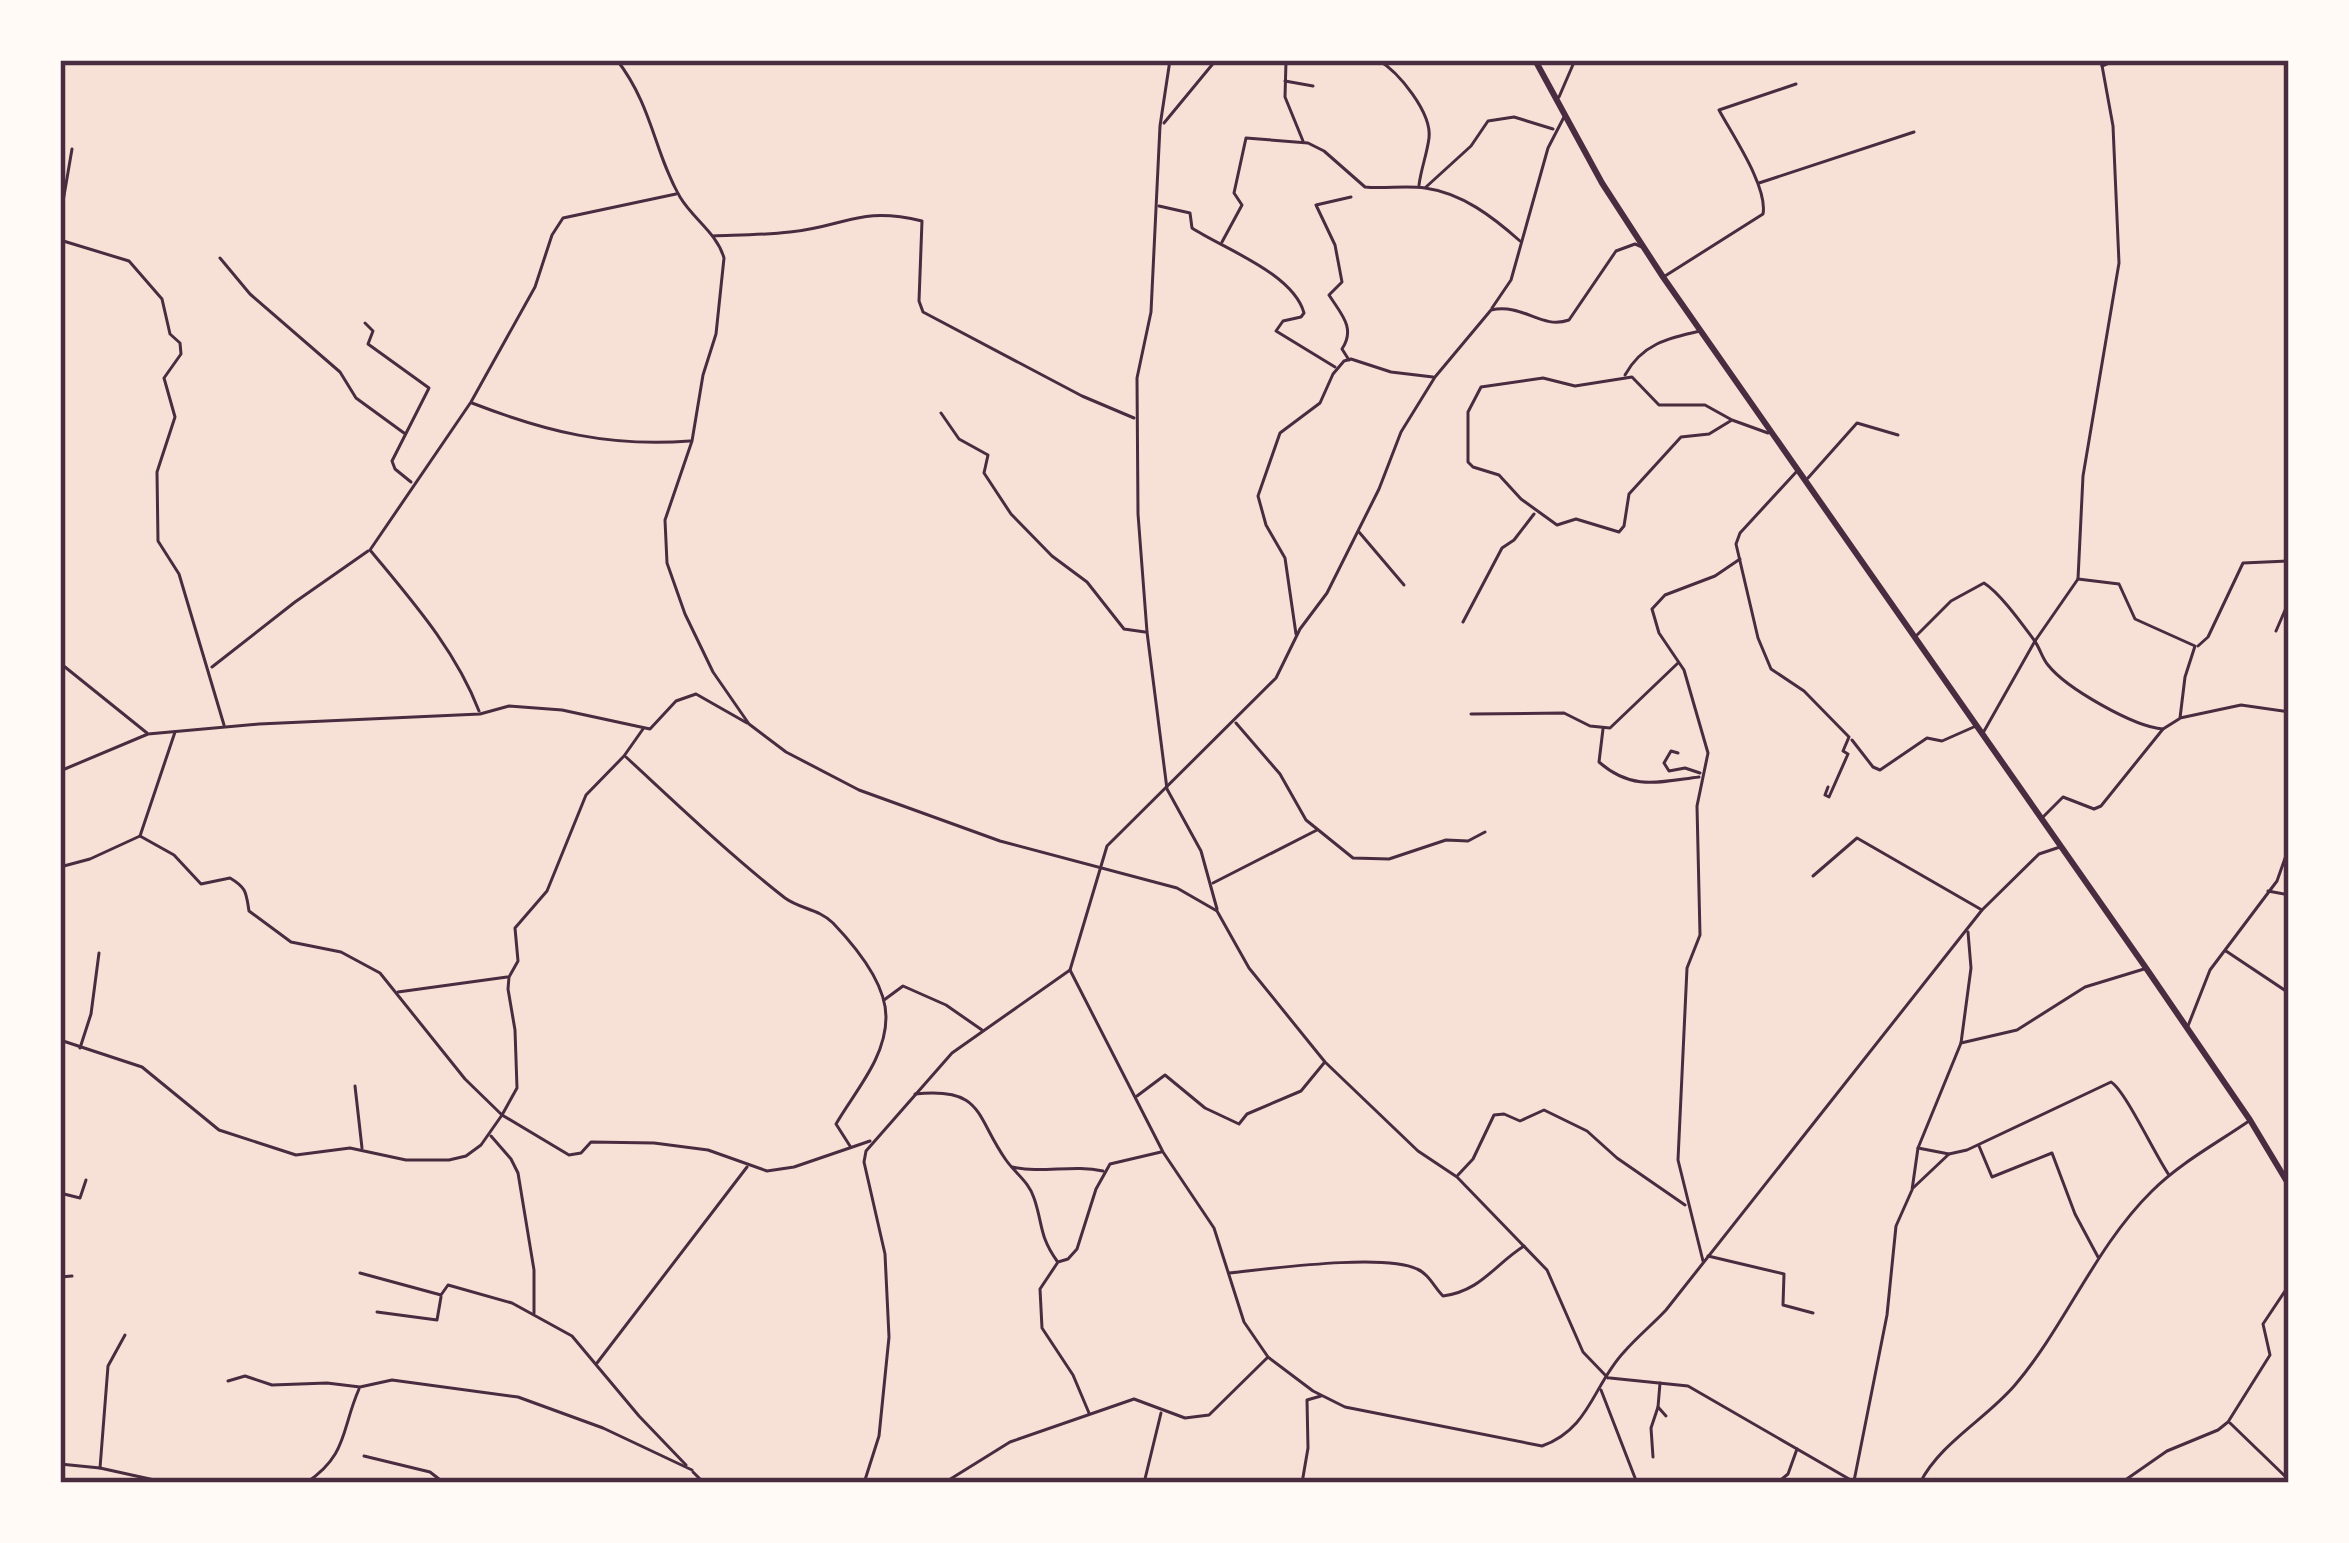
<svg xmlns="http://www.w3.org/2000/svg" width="2349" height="1543" viewBox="0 0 2349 1543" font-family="Inter,sans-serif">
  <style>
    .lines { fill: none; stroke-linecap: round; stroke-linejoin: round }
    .minor { stroke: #4a2c40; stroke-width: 3 }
    .primary { stroke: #4a2c40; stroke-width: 6 }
    .neatline { fill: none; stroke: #4a2c40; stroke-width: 4.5 }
  </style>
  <rect width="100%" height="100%" fill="#f7e1d7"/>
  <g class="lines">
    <g class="minor">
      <path d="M617 60C653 107 654 152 680 197 693 219 717 233 724 258L716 334 703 375 692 441 665 520 667 563 685 614 713 672 749 724 786 752 859 790 1000 841 1177 888 1217 911 1249 968 1325 1062 1418 1151 1457 1177 1547 1270 1583 1352 1608 1378"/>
      <path d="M1170 60 1160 126 1151 312 1137 378 1138 514 1147 632 1167 789 1201 851 1217 909"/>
      <path d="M1378 60C1399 72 1432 113 1429 138 1427 154 1421 169 1419 185"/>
      <path d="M1286 61 1285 97 1303 141"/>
      <path d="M2102 66 2116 60"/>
      <path d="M1285 81 1313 86"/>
      <path d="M1559 97 1575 60"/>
      <path d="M1164 123 1216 60"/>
      <path d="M1759 183 1914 132"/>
      <path d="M1426 187 1471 146 1488 121 1514 117 1553 129"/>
      <path d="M1159 206 1190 213 1192 228C1222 248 1293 273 1304 313L1301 317 1283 321 1276 331 1335 367"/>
      <path d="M60 219 72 149"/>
      <path d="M713 236C738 235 765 235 790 232 847 226 859 206 922 221L919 301 923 312 1082 396 1134 418"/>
      <path d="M60 240 129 261 162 299 170 334 180 343 181 354 164 378 175 417 157 472 158 541 179 574 224 725"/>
      <path d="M1222 242 1242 205 1234 193 1246 138 1308 143 1324 151 1365 187C1385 189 1406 185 1425 188 1462 193 1493 217 1520 241"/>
      <path d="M220 258 250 294 340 372 356 398 404 433"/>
      <path d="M1665 276 1763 214C1768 187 1733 136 1719 110L1796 84"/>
      <path d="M1492 308 1511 280 1548 148 1564 117"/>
      <path d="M365 323 373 331 368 344 429 388 392 461 395 469 411 482"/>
      <path d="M1349 360 1342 349C1356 328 1341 314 1329 295L1342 282 1335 245 1316 205 1351 197"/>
      <path d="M1625 375C1642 344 1668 338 1700 331"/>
      <path d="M472 403C547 432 608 447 690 441"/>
      <path d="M941 413 959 439 988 455 984 473 1011 514 1052 556 1087 582 1124 629 1145 632"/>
      <path d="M1732 420 1705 405H1659L1632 377 1575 386 1543 378 1481 387 1468 412V462L1473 467 1499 475 1521 499 1557 525 1576 519 1619 532 1624 526 1629 494 1681 437 1709 434 1732 420 1768 433"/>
      <path d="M1798 470 1740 533 1736 544 1758 638 1771 669 1804 691 1849 737 1843 751 1848 754 1829 797 1825 795 1828 787"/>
      <path d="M1808 478 1857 423 1898 435"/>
      <path d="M1359 532 1404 585"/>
      <path d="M2078 579 2119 584 2135 619 2195 646 2185 677 2180 718 2241 705 2289 712"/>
      <path d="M1463 622 1502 548 1514 540 1534 514"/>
      <path d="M2276 631 2289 601"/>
      <path d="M1296 634 1285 558 1266 525 1258 496 1280 433 1320 403 1333 374 1344 361 1351 359 1391 372 1433 377"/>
      <path d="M1916 636 1951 601 1984 583C2000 593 2022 624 2034 640 2040 648 2042 658 2048 665 2066 688 2134 727 2163 729"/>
      <path d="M2198 646 2208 637 2243 563 2289 561"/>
      <path d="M60 663 147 733"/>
      <path d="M212 667 295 602 368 551"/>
      <path d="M479 711C455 649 412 601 370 550L471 402 535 287 552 235 563 218 676 194"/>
      <path d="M1471 714 1564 713 1590 726 1610 728 1678 663"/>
      <path d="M1236 723 1280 774 1306 820 1353 858 1389 859 1446 840 1468 841 1485 832"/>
      <path d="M1603 729 1599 762C1632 791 1659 782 1699 777"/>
      <path d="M1983 733 2035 641 2078 579 2083 476 2119 263 2113 126 2101 60"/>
      <path d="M1852 740 1873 767 1880 770 1927 738 1942 741 1976 726"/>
      <path d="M1678 753 1671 751 1664 763 1669 771 1685 768 1700 773"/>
      <path d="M626 757C678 805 729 854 785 898 800 909 819 909 833 923 855 946 886 984 886 1017 886 1058 855 1091 836 1124L850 1146"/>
      <path d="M60 771 148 734 259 724 480 714 509 706 562 710 650 729 676 701 696 694 747 723"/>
      <path d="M2043 817 2063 797 2094 809 2101 806 2163 729 2179 719"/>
      <path d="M140 836 174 855 201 884 230 878C247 888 246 893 249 911L291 942 341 952 380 973 465 1079 502 1115 517 1088 515 1030 508 989 509 977 518 961 515 928 547 891 586 795 624 756 643 729"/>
      <path d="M60 867 90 859 140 836 175 732"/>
      <path d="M1813 876 1857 838 1982 910"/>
      <path d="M1213 883 1317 830"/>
      <path d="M2268 891 2289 895"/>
      <path d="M2226 951 2289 993"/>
      <path d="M1070 970 1163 1152 1214 1228 1244 1322 1268 1357 1313 1391 1345 1407 1542 1446C1590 1429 1593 1385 1624 1352 1637 1337 1653 1324 1666 1310L1982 910 2039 854 2060 847"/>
      <path d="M398 992 507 977"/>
      <path d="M884 1000 903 986 946 1005 982 1030"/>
      <path d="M2188 1026 2210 970 2277 881 2289 847"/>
      <path d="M60 1040 142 1067 219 1130 296 1155 350 1148 406 1160H449L466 1156 481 1145 502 1115 569 1155 581 1153 591 1142 654 1143 708 1150 767 1171 794 1167 870 1141"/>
      <path d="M1961 1043 2017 1030 2085 987 2144 969"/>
      <path d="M80 1048 91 1014 99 953"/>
      <path d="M60 1057 61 1043"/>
      <path d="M355 1086 362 1148"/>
      <path d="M915 1094C984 1087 975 1116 1006 1160 1015 1173 1029 1182 1034 1198 1043 1224 1039 1236 1057 1261"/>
      <path d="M1137 1096 1165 1075 1205 1108 1239 1124 1247 1114 1301 1091 1324 1063"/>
      <path d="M491 1136 511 1159 518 1173 534 1270V1313"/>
      <path d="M1979 1146 1992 1177 2052 1153 2075 1214 2098 1257"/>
      <path d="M1918 1148 1949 1154 1967 1150 2111 1082C2125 1090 2155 1155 2169 1175"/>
      <path d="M1012 1167C1042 1174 1073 1164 1103 1171"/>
      <path d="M1458 1175 1473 1159 1494 1115 1504 1114 1520 1121 1544 1110 1587 1131 1617 1158 1685 1205"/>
      <path d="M1913 1188 1949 1154"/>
      <path d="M60 1193 80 1198 86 1180"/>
      <path d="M1708 1256 1784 1274 1783 1305 1813 1313"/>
      <path d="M1703 1261 1678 1160 1687 968 1700 935 1697 806 1708 753 1684 670 1659 633 1652 609 1665 595 1715 576 1740 559"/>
      <path d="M360 1273 441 1295 448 1285 512 1303 572 1336 639 1416 686 1465"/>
      <path d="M1229 1273C1269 1269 1383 1253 1417 1269 1429 1274 1434 1287 1443 1296 1481 1291 1494 1265 1524 1246"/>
      <path d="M60 1277 72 1276"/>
      <path d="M377 1312 437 1320 441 1297"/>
      <path d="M597 1363 747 1167"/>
      <path d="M1610 1378 1688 1386 1856 1483"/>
      <path d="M228 1381 245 1376 272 1385 327 1383 360 1387 392 1380 518 1397 603 1428 692 1470"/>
      <path d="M1660 1383 1658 1407 1666 1416"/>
      <path d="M1601 1390 1637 1483"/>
      <path d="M1089 1413 1073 1375 1042 1328 1040 1289 1058 1262 1068 1259 1077 1249 1096 1189 1110 1164 1161 1152"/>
      <path d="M2230 1423 2289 1480"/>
      <path d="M364 1456 430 1472 439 1479 437 1483"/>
      <path d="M1653 1457 1651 1428 1658 1407"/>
      <path d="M60 1464 100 1468 168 1483"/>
      <path d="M100 1468 108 1366 125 1335"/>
      <path d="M693 1472 704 1483"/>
      <path d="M1854 1481 1887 1315 1896 1226 1912 1190 1918 1148 1961 1043 1971 968 1968 932"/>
      <path d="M306 1483C348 1455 341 1430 359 1389"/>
      <path d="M864 1483 879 1436 889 1337 885 1254 864 1162 866 1151 952 1053 1070 970 1107 846 1276 678 1300 629 1327 593 1379 489 1401 432 1435 377 1491 310C1524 303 1541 330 1569 320L1616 251 1635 244 1642 247"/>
      <path d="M944 1483 1010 1442 1134 1399 1185 1418 1209 1415 1267 1358"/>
      <path d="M1144 1483 1161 1413"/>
      <path d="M1302 1483 1308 1448 1307 1400 1321 1396"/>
      <path d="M1723 1483 1725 1480"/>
      <path d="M1777 1483 1788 1474 1797 1449"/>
      <path d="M1920 1483C1940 1443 1986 1419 2015 1385 2066 1325 2095 1247 2152 1191 2180 1163 2217 1143 2249 1121"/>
      <path d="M2121 1483 2167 1451 2218 1430 2228 1422 2270 1355 2263 1324 2289 1285"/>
    </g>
    <path class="primary" d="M1535 60 1602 183 1663 277 2146 968 2250 1120 2289 1185"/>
  </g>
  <rect width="2349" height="1543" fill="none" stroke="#fffaf5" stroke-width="126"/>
  <rect x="63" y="63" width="2223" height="1417" class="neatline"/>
</svg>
